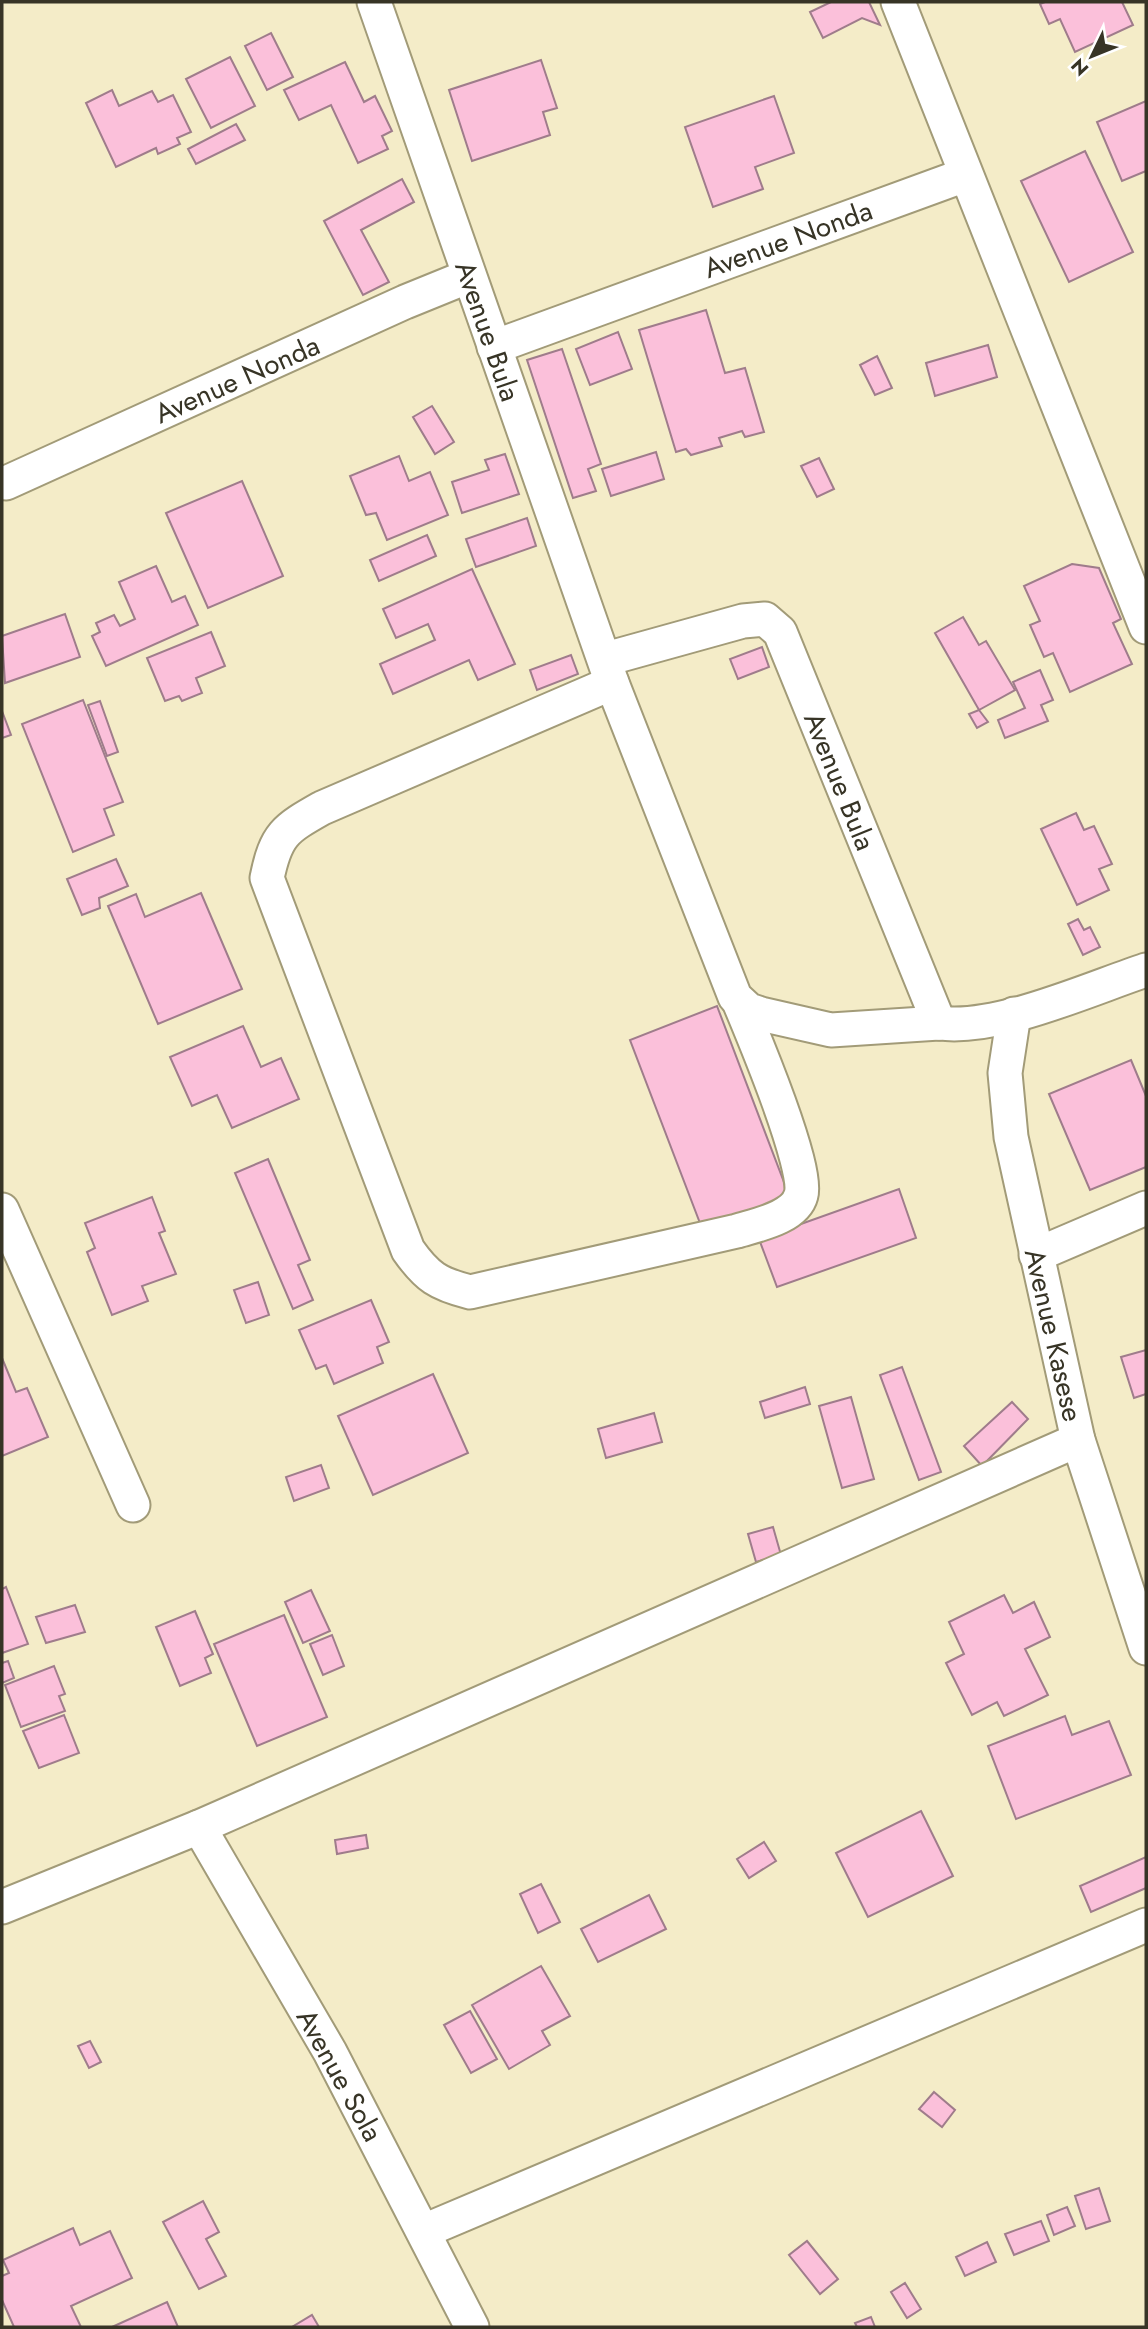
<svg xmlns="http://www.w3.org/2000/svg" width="1148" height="2329" viewBox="0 0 1148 2329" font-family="Jost,sans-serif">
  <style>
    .building { fill: #fbc0da; stroke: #9f7c8b; stroke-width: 2 }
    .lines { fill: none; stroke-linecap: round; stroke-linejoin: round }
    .street-casing { stroke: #a29b78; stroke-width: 37 }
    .street { stroke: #fff; stroke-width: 33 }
    .labels { text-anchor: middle; stroke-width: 6; stroke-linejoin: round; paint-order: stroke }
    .street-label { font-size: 28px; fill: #373426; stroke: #fff }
  </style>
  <rect width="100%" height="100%" fill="#f4ecc8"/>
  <g class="building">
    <path d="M831 2H869L880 25 862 18 823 38 810 12Z"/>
    <path d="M1045 2H1122L1133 25 1075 52 1060 19 1049 24 1040 4Z"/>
    <path d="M271 33 293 77 267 90 245 46Z"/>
    <path d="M230 57 255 106 211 128 186 79Z"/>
    <path d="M541 60 557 108 543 112 550 135 472 161 449 90Z"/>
    <path d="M345 62 364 102 375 96 392 131 382 136 388 149 358 163 331 105 299 120 284 90Z"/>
    <path d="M112 90 119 106 152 91 158 102 173 95 191 132 177 138 180 144 158 154 156 148 116 167 86 103Z"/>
    <path d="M774 96 794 153 755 167 763 189 713 207 685 127Z"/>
    <path d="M1146 101V171L1122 181 1097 122Z"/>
    <path d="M236 124 245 140 196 164 188 149Z"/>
    <path d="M1085 151 1133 252 1069 282 1021 181Z"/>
    <path d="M402 179 414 202 361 230 389 282 363 295 324 221Z"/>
    <path d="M706 310 725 373 745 368 764 432 745 437 742 431 719 438 722 446 691 455 686 449 676 452 639 330Z"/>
    <path d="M618 332 632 369 590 385 576 349Z"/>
    <path d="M988 345 997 377 935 396 926 363Z"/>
    <path d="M562 349 601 464 588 469 596 491 573 498 527 360Z"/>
    <path d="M877 356 892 388 875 395 860 365Z"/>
    <path d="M432 406 454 442 435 454 413 417Z"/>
    <path d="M656 452 664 479 611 496 602 469Z"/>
    <path d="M505 454 519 494 462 513 452 482 489 470 485 460Z"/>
    <path d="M399 456 409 481 430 472 448 515 387 540 376 513 366 515 350 476Z"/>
    <path d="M819 458 834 489 817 497 801 466Z"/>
    <path d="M242 481 283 576 208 608 166 513Z"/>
    <path d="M527 518 536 546 476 567 466 539Z"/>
    <path d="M427 535 436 556 379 581 370 560Z"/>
    <path d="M1072 564 1099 568 1121 619 1113 623 1132 664 1070 692 1053 653 1044 657 1030 625 1040 621 1024 586Z"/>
    <path d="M156 566 172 602 185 596 198 625 106 666 92 636 100 632 96 623 114 615 120 626 135 619 119 582Z"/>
    <path d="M472 569 515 664 478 680 469 660 393 694 380 664 435 640 428 624 396 638 383 609Z"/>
    <path d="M65 614 80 657 5 683 2 636Z"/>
    <path d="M963 617 979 645 986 641 1015 690 979 710 935 633Z"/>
    <path d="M211 632 225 666 196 678 202 693 182 701 179 696 165 701 147 658Z"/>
    <path d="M762 647 769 667 738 679 730 659Z"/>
    <path d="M571 655 578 674 537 690 530 670Z"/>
    <path d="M1040 670 1053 700 1041 705 1048 721 1005 738 998 720 1025 708 1013 682Z"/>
    <path d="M83 700 123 802 104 809 114 835 73 852 22 724Z"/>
    <path d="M100 701 118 752 107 756 88 705Z"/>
    <path d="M979 710 988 722 977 728 969 714Z"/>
    <path d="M2 711 11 735 2 738Z"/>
    <path d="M1076 813 1084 830 1094 826 1112 864 1099 869 1109 890 1077 905 1041 829Z"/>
    <path d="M116 859 128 886 99 898 100 908 82 915 67 879Z"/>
    <path d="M201 893 242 989 158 1024 108 906 136 894 145 917Z"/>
    <path d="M1078 919 1084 930 1090 927 1100 947 1083 955 1068 924Z"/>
    <path d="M717 1006 790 1198 703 1231 630 1040Z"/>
    <path d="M243 1026 261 1067 281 1058 299 1099 232 1128 217 1095 192 1106 170 1057Z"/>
    <path d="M1131 1060 1146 1096V1167L1090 1190 1049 1094Z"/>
    <path d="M268 1159 310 1260 298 1265 313 1300 293 1309 235 1173Z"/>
    <path d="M899 1189 916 1238 777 1287 759 1239Z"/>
    <path d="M152 1197 165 1231 159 1233 176 1274 142 1286 148 1301 112 1315 87 1252 95 1248 85 1223Z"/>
    <path d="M258 1282 269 1315 246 1323 234 1290Z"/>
    <path d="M371 1300 389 1342 377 1347 383 1363 334 1384 326 1365 316 1369 299 1330Z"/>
    <path d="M1146 1350V1394L1134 1398 1121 1357Z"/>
    <path d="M2 1358 16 1392 27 1388 48 1437 2 1456Z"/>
    <path d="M902 1367 941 1472 919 1480 880 1375Z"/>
    <path d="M433 1374 468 1453 373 1495 338 1416Z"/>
    <path d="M805 1387 810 1404 765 1418 760 1402Z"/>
    <path d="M851 1397 874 1479 842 1488 819 1406Z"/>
    <path d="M1012 1402 1028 1419 982 1466 964 1446Z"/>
    <path d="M654 1413 662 1442 606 1458 598 1429Z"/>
    <path d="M321 1465 329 1488 294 1501 286 1477Z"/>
    <path d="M773 1527 781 1555 756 1562 748 1534Z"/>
    <path d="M6 1587 28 1644 2 1653V1589Z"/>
    <path d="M311 1590 330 1631 303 1643 285 1602Z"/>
    <path d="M1004 1595 1013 1613 1034 1602 1050 1637 1025 1649 1048 1695 1004 1716 997 1702 972 1715 946 1663 964 1654 949 1622Z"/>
    <path d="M75 1605 85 1632 46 1643 36 1617Z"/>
    <path d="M195 1611 213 1654 205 1658 211 1673 180 1686 156 1627Z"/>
    <path d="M284 1615 327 1717 257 1746 214 1644Z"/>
    <path d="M332 1635 344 1666 323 1675 310 1644Z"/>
    <path d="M8 1661 14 1678 2 1683V1663Z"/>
    <path d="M54 1666 65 1694 59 1696 65 1711 21 1727 5 1685Z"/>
    <path d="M64 1715 79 1753 39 1768 23 1731Z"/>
    <path d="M1065 1716 1072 1735 1109 1721 1131 1775 1016 1819 988 1746Z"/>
    <path d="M921 1811 953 1876 868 1917 836 1853Z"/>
    <path d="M366 1835 368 1848 337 1854 335 1840Z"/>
    <path d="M764 1842 776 1861 749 1878 737 1859Z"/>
    <path d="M1146 1857V1888L1091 1912 1080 1886Z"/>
    <path d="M541 1884 560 1922 538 1933 520 1894Z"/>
    <path d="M649 1895 666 1929 598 1962 581 1929Z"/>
    <path d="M541 1966 570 2016 542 2031 550 2045 509 2069 472 2005Z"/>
    <path d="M470 2011 497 2059 471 2073 444 2025Z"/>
    <path d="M90 2041 101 2062 89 2068 78 2046Z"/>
    <path d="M934 2092 955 2110 942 2127 919 2109Z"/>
    <path d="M1099 2188 1110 2221 1086 2229 1075 2196Z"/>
    <path d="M203 2201 219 2232 206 2239 226 2276 199 2289 163 2222Z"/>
    <path d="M1067 2207 1075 2226 1054 2235 1047 2215Z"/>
    <path d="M1041 2221 1049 2241 1014 2255 1005 2234Z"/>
    <path d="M73 2228 80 2245 110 2231 132 2278 71 2306 81 2327H14L2 2300V2276L9 2273 3 2260Z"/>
    <path d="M807 2241 838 2279 820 2294 789 2255Z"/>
    <path d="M987 2242 996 2262 965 2276 956 2257Z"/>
    <path d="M905 2283 921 2309 907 2318 891 2292Z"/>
    <path d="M167 2302 178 2327H112Z"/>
    <path d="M312 2315 319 2327H292Z"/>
    <path d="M871 2317 875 2327H857L855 2323Z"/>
  </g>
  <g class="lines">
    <defs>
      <g id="street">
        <path d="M374 2 612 683 735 997 749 1010 761 1014 831 1030 939 1023C997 1031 1089 989 1146 970"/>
        <path d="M898 2 1146 627"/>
        <path d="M494 347 965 175"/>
        <path d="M6 483 405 302 469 276"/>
        <path d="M606 659 743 621 765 619 780 632 939 1023"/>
        <path d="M612 683 322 808C285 829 276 834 267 878L408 1250C427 1277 438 1284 470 1292L737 1231C756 1225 795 1218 801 1195 809 1168 753 1035 740 1004"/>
        <path d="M1014 1014 1005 1073 1011 1137 1078 1440 1146 1648"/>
        <path d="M2 1210 133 1505"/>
        <path d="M1036 1255 1146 1208"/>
        <path d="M199 1827 330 2052 472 2327"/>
        <path d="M2 1907 199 1827 1078 1440"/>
        <path d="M424 2231 1146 1925"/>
      </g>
    </defs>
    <use href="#street" class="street-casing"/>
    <use href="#street" class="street"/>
  </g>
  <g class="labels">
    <g class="street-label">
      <text transform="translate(788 239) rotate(-20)" y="10">Avenue Nonda</text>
      <text transform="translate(488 331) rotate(71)" y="10">Avenue Bula</text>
      <text transform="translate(237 379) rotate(-24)" y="10">Avenue Nonda</text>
      <text transform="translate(840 781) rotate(68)" y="10">Avenue Bula</text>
      <text transform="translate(1054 1335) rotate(77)" y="10">Avenue Kasese</text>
      <text transform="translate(340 2075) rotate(61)" y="10">Avenue Sola</text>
    </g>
  </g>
  <rect width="1148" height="2329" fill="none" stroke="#373426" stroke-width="7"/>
  <g transform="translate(1092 56) rotate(227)" stroke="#ffffff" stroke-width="5" paint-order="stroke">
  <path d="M0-5L12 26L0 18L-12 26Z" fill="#373426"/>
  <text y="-10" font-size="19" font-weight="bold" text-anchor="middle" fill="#373426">N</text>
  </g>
</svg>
